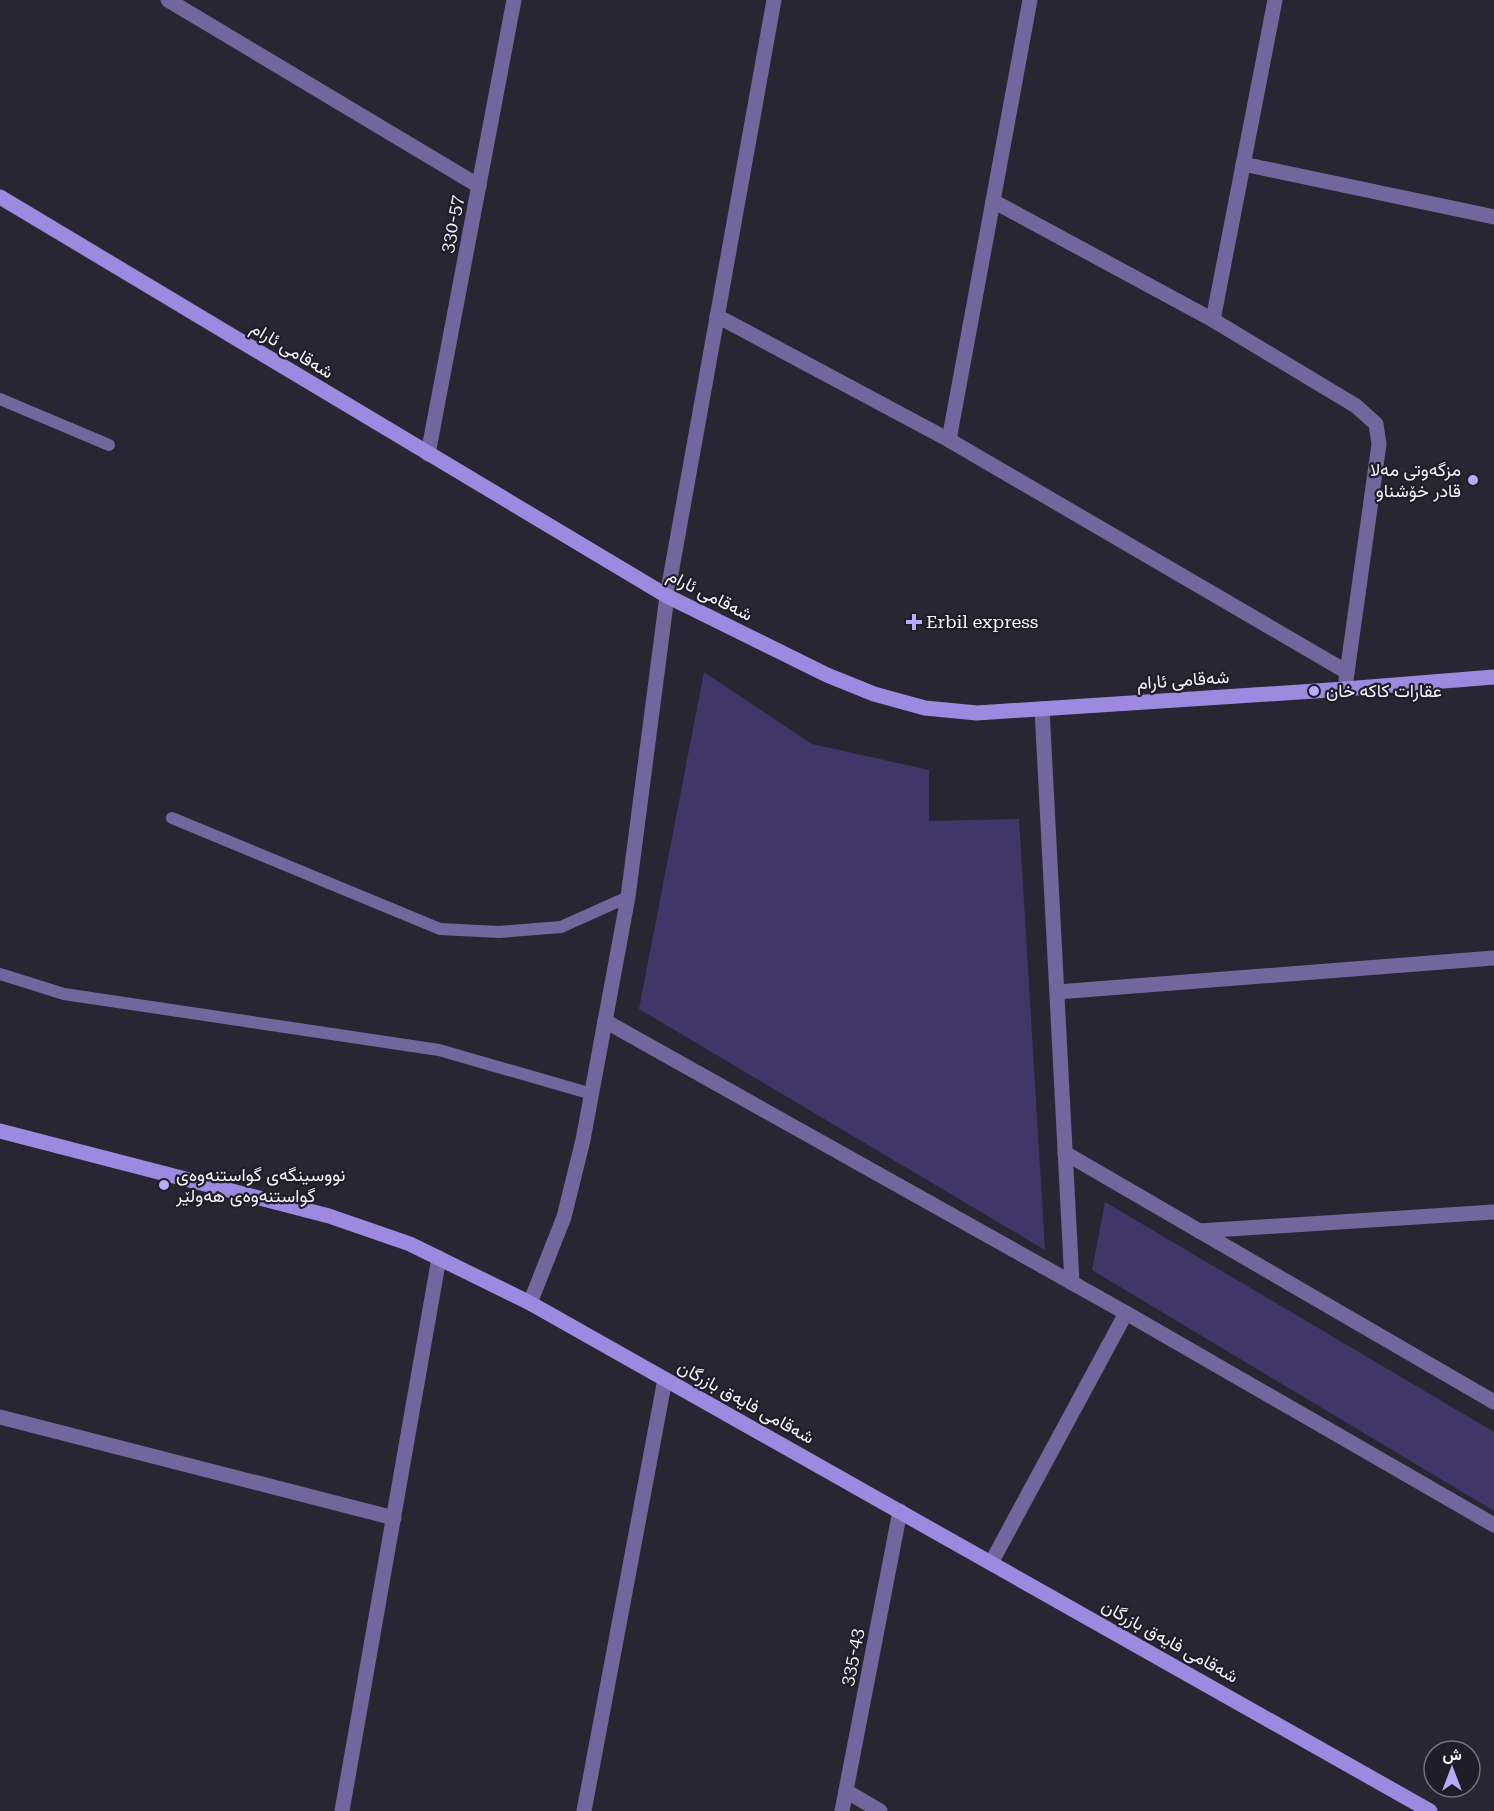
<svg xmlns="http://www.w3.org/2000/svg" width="1494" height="1811" viewBox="0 0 1494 1811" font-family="'Roboto Serif',Vazirmatn,serif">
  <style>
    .green { fill: #413668 }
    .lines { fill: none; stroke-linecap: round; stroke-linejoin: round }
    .lane { stroke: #71679c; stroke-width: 12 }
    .street { stroke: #71679c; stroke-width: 15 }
    .secondary { stroke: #9b8adf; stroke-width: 15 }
    .poi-dot { fill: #b8abf7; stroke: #1f1d28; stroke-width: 2 }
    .labels { text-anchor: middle; stroke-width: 4.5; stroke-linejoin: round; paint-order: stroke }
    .street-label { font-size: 18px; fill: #f4f3fb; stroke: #1f1d28 }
    .poi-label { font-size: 18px; fill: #f4f3fb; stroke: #1f1d28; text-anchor: start }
  </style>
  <rect width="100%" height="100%" fill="#282632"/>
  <g class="green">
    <path d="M704 672 812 744 929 770V821L1019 819 1045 1250 639 1009Z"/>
    <path d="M1105 1202 1494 1432V1511L1092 1270Z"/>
  </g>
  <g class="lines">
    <g class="lane">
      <path d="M0 399 109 445"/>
      <path d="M172 818 440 929 499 932 561 927 628 897"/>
      <path d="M0 974 64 994 439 1050 592 1094"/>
    </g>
    <g class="street">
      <path d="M168 0 479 186"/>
      <path d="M1243 164 1494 217"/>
      <path d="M993 201 1213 320 1356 406 1376 424 1379 444 1346 680"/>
      <path d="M717 316 949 440 1347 672"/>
      <path d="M1213 320 1275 0"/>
      <path d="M949 440 1030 0"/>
      <path d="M428 454 514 0"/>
      <path d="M1042 709 1072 1283"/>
      <path d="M1057 992 1494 958"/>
      <path d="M605 1021 1126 1313 1494 1525"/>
      <path d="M1065 1153 1494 1402"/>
      <path d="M1199 1231 1494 1212"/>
      <path d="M530 1303 564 1217 583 1140 628 897 667 596 774 0"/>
      <path d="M0 1417 394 1518"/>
      <path d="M991 1563 1126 1313"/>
      <path d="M846 1791 880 1811"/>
      <path d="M342 1811 439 1258"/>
      <path d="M584 1811 665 1379"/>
      <path d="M842 1811 900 1511"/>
    </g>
    <g class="secondary">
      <path d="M0 197 667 596 827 675 874 694 925 708 977 713 1345 689 1494 677"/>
      <path d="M0 1131 329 1216 410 1244 530 1303 1430 1811"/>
    </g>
  </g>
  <g class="poi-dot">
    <circle cx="1473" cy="480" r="6"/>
    <path d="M911 613h6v6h6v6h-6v6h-6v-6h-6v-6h6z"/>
    <circle cx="1314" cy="691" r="6"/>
    <circle cx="164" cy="1185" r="6"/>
  </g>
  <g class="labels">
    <g class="street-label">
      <text transform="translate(452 224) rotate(-79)" y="6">330-57</text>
      <text transform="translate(292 350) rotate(31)" y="6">شەقامی ئارام</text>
      <text transform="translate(710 595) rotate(27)" y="6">شەقامی ئارام</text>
      <text transform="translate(1183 680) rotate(-4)" y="6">شەقامی ئارام</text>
      <text transform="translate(746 1402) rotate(29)" y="6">شەقامی فایەق بازرگان</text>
      <text transform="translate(1170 1641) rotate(29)" y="6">شەقامی فایەق بازرگان</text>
      <text transform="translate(852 1657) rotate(-79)" y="6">335-43</text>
    </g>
    <g class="poi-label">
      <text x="1461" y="476" text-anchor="end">مزگەوتی مەلا<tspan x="1461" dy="21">قادر خۆشناو</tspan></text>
      <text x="926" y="628">Erbil express</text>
      <text x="1326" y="697">عقارات كاكه خان</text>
      <text x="176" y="1181">نووسینگەی گواستنەوەی<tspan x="176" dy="21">گواستنەوەی هەولێر</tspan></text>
    </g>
  </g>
  <g transform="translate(1452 1769)"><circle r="28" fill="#1f1d28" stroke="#74737c" stroke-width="1.5"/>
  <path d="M0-4.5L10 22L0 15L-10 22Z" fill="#b8abf7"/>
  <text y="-9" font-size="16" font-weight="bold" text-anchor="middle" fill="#f4f3fb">ش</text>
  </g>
</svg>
